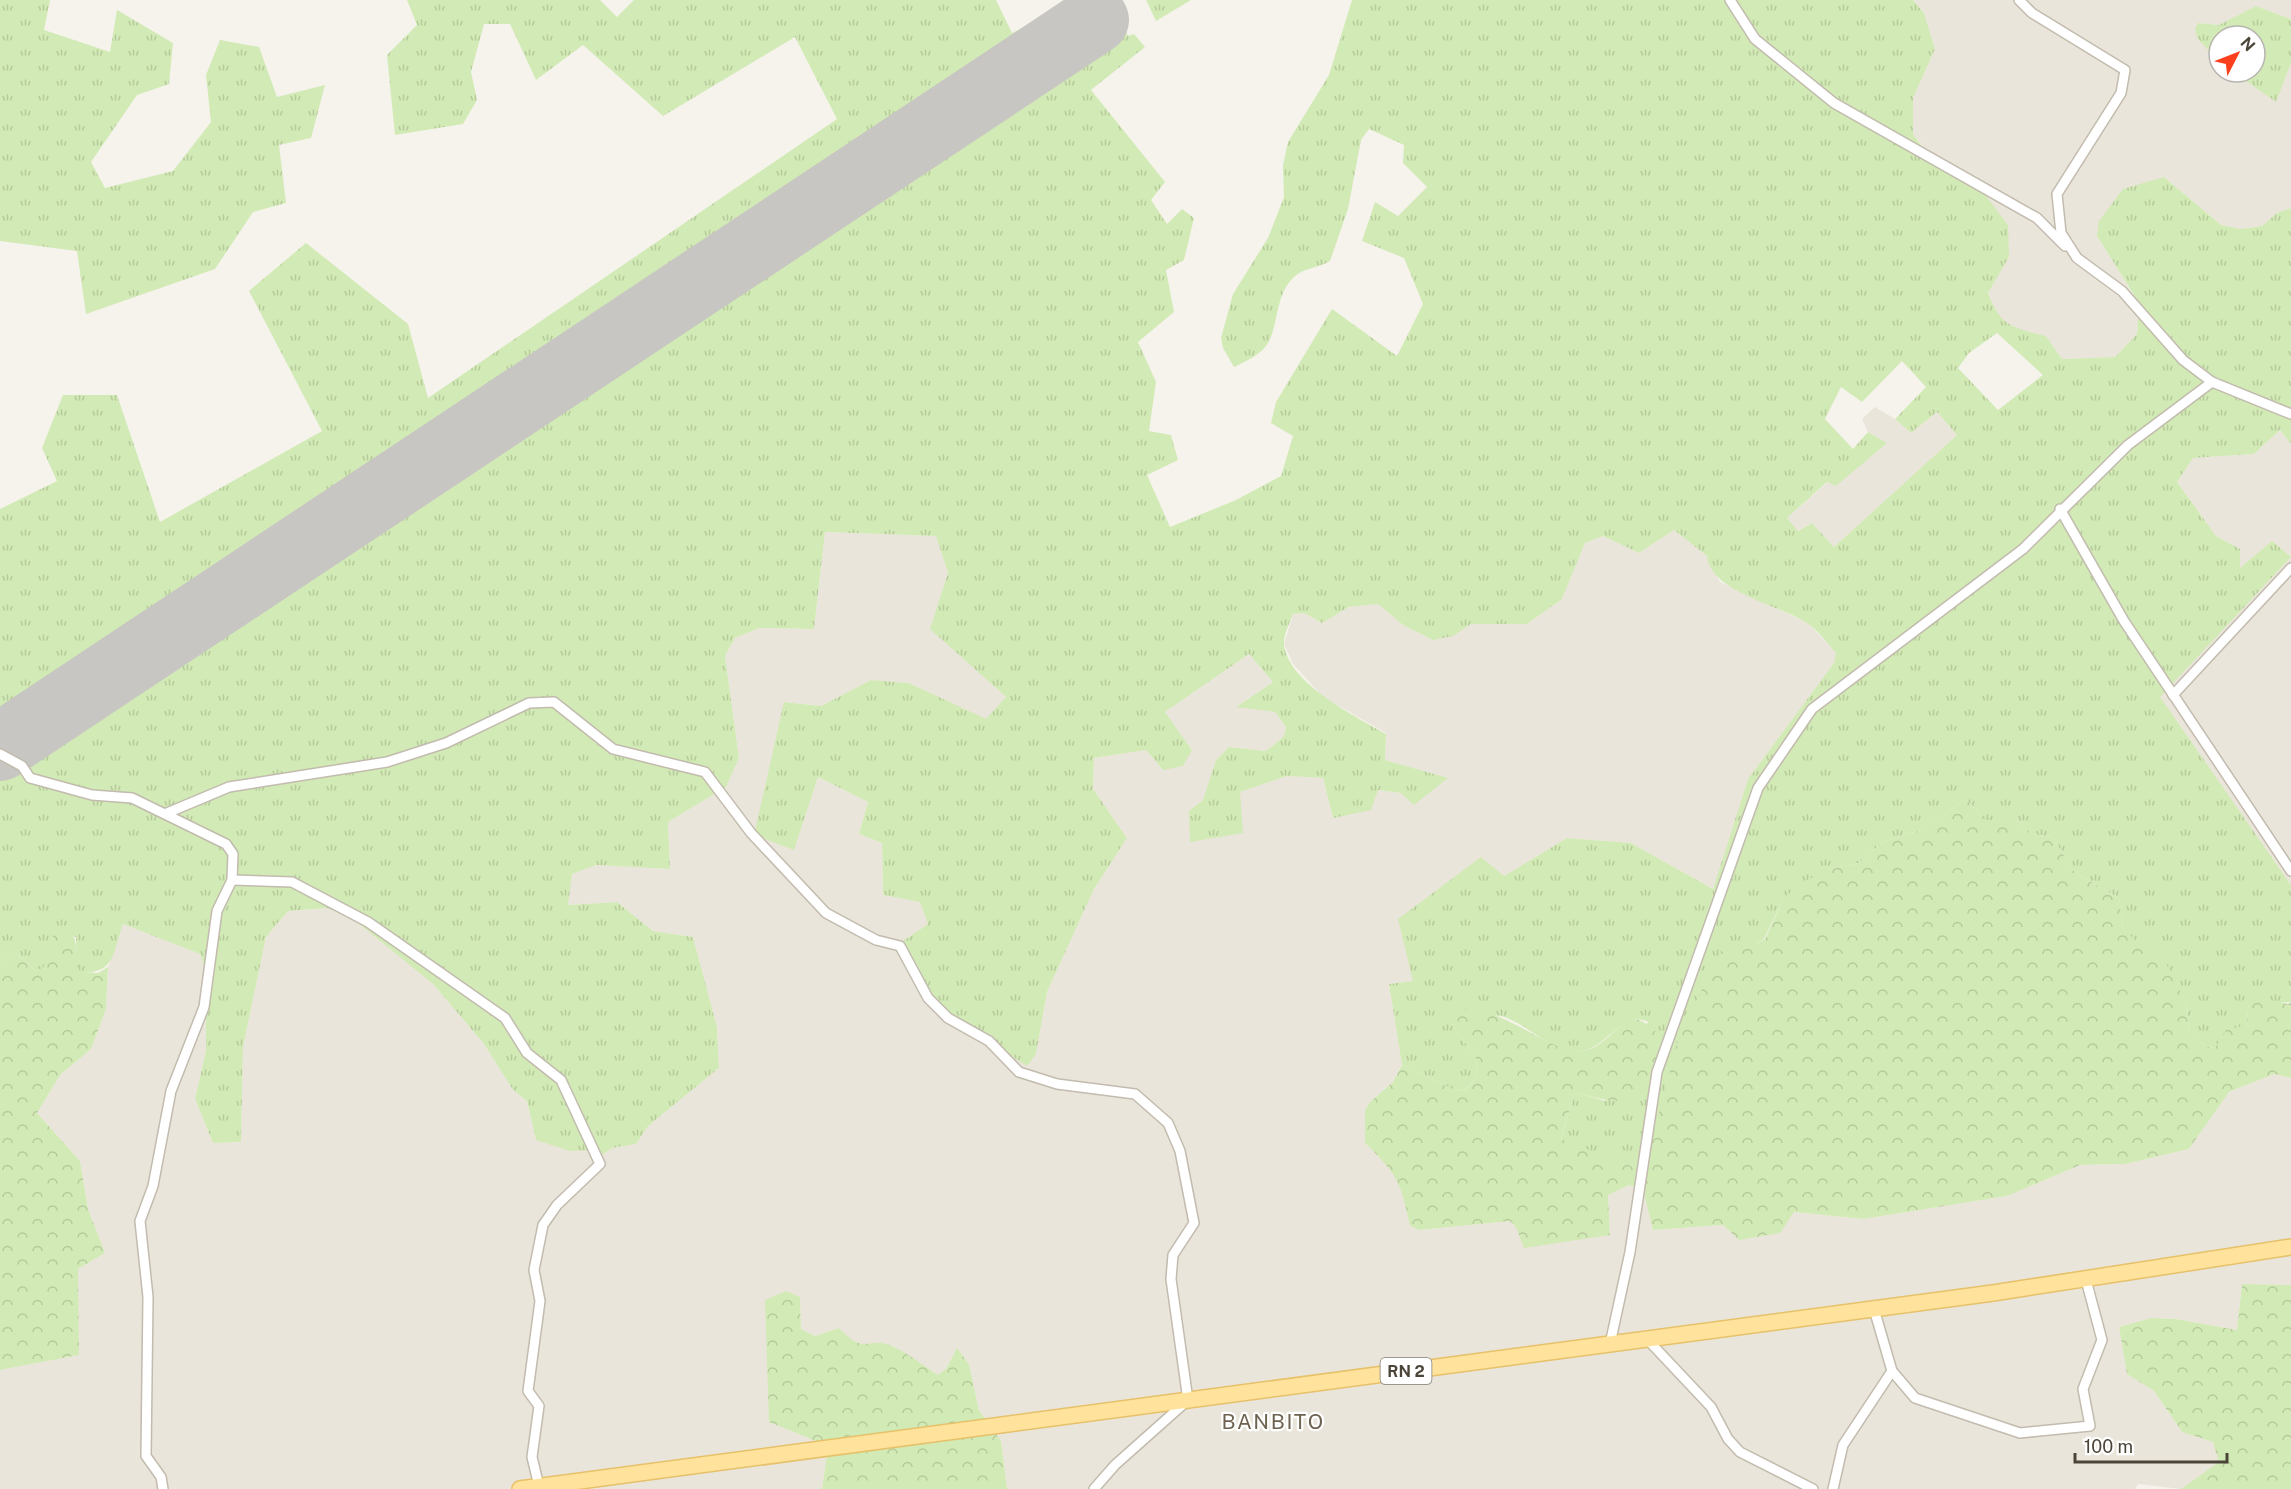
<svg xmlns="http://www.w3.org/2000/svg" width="2291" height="1489" viewBox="0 0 2291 1489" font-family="'Public Sans',sans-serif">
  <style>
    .residential { fill: #eae5da }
    .grass { fill: url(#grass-tufts); fill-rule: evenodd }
    .forest { fill: url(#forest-crowns) }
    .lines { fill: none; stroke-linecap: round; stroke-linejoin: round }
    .runway { stroke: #c8c6c3; stroke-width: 68 }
    .street-casing { stroke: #c2bbae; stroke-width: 12 }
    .primary-casing { stroke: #e6c16a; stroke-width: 18 }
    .street { stroke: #fff; stroke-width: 9 }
    .primary { stroke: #ffe39c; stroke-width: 15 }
    .labels { text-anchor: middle; stroke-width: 4.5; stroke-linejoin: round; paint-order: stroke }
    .shield { fill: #fff; stroke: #817c74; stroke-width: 1.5 }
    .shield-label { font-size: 16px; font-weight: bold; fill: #4b4439 }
    .quarter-label { font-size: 21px; letter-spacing: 1.5px; fill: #6e6250; stroke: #fff }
  </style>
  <defs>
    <pattern id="grass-tufts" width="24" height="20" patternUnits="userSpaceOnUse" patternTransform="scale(1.5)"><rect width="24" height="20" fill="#d2eab5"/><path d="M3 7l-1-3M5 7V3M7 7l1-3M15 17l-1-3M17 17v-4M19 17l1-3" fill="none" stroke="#b6ca9c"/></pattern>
    <pattern id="forest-crowns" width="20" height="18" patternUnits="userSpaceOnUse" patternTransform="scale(1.5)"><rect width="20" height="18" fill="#d2eab5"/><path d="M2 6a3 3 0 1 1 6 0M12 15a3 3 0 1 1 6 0" fill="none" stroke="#b6ca9c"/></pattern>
  </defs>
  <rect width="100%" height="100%" fill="#f6f3ec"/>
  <g class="residential">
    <path d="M1913 0H2291V19L2256 6 2219 25 2198 23 2219 62V72H2233L2275 101 2291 63V208L2277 213 2262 226 2241 229 2221 225 2164 177 2097 236 2139 304 2137 334 2115 357 2062 359 2046 336 2012 328 1995 313 1988 293 2009 257 1913 134V98L1935 49 1924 13Z"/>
    <path d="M1875 407 1895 419 1911 433 1937 412 1957 435 1834 547 1812 523 1797 531 1787 518 1828 482 1886 443 1868 432 1862 419Z"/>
    <path d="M2280 430 2291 444V885L2159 697 2291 557 2240 569V549L2216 536 2177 482 2193 458 2254 454Z"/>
    <path d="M1674 530 1707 556 1720 582 1808 623 1837 653 1834 663 1748 779 1713 889 1631 843 1567 838 1504 876 1413 981 1389 984 1402 1065 1393 1082 1370 1102 1365 1143 1389 1167 1401 1185 1410 1226 1421 1230 1510 1221 1516 1227 1610 1235 1608 1195 1629 1185 1643 1190 1653 1230 1723 1225 1793 1212 1863 1219 2007 1196 2080 1165 2125 1164 2189 1149 2229 1092 2274 1074 2291 1078V1285L2242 1284 2237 1330 2176 1319 2151 1318 2119 1327 2127 1374 2154 1391 2182 1432 2213 1442 2220 1462 2181 1489 2138 1484 2135 1489H1007L1001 1441 979 1410 969 1364 957 1348 946 1369 938 1375 895 1347 883 1343 863 1346 853 1343 839 1328 815 1336 801 1329 800 1297 768 1362 769 1422 828 1446 822 1489H0V1370L78 1355V1269L105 1253 88 1209 80 1161 37 1113 60 1075 91 1049 106 1009 108 967 123 924 200 954 206 971V1050L195 1099 213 1143 241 1142 243 1047 266 937 288 911 327 908 353 919 433 984 484 1044 513 1090 527 1101 536 1140 592 1150 598 1158 612 1148 636 1144 648 1126 719 1068 717 1027 693 937 653 931 617 902 567 905 572 874 596 865 670 869 668 822 726 787 739 758 725 656 735 638 759 628 814 629 825 532 937 536 948 573 931 629 1006 697 986 720 909 683 871 680 821 706 785 702 794 850 818 777 868 802 859 834 882 843 883 895 921 902 928 924 894 948 1036 1054 1047 992 1094 889 1127 838 1093 789 1094 758 1146 750 1163 770 1192 750 1165 712 1249 654 1273 682 1237 706 1276 712 1286 727 1284 736 1266 751 1229 747 1216 760 1203 801 1240 792 1287 776 1323 778 1333 818 1378 790 1401 793 1447 778 1385 760 1386 733 1323 697 1293 664 1284 644 1293 614 1304 613 1322 623 1349 607 1378 604 1403 625 1453 636 1471 624H1527L1562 599 1585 543 1603 536 1639 553Z"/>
  </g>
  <g class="grass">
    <path d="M0 0H50L44 30 110 52 117 10 173 43 169 84 137 95 91 162 105 188 173 171 211 122 206 75 220 40 259 47 277 97 325 85 311 138 279 145 286 203 253 212 215 269 86 314 77 251 0 241Z"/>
    <path d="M407 0H600L617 17 634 0H996L1012 33 1076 0H1113L1128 36 1134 34 1145 47 1091 90 1165 182 1151 200 1167 224 1182 209 1194 218 1184 260 1166 270 1174 312 1138 342 1156 382 1149 431 1171 435 1178 460 1147 475 1170 527 1236 500 1281 476 1293 436 1271 423 1276 402 1332 309 1397 356 1423 304 1404 258 1362 241 1375 202 1398 216 1427 187 1403 163 1404 145 1369 129 1361 140 1348 209 1330 261C1319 268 1302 268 1293 278 1275 296 1279 323 1268 343 1261 355 1246 361 1234 367L1223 348 1221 338 1233 294 1268 238 1284 197 1283 165 1288 142 1329 75 1352 0H1913L1924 13 1935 49 1913 98V134L1931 159 1986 196 2008 225 2009 257 1988 293C2000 326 2013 328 2046 336L2062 359 2115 357 2137 334 2139 303 2097 236 2099 221 2123 189 2164 177 2221 225 2241 229 2262 226 2277 213 2291 208V444L2280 430 2254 454 2193 458 2177 482 2216 536 2240 549V568L2272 541 2291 557 2160 697 2291 885V1002L2249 1004 2246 1025 2215 1048 2205 1046 2190 1033 2185 1001 2123 928 2119 898 2075 873 2052 837 2032 834 2016 820H1985L1966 799 1924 829 1883 842 1859 863 1829 869 1784 898 1764 939 1755 945 1644 1171 1561 1140 1575 1092 1605 1101 1648 1022C1621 1009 1604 1053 1576 1052 1548 1050 1525 1022 1501 1016 1487 1013 1465 1019 1450 1021L1476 1058 1477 1076C1474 1081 1469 1088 1464 1090 1455 1094 1415 1069 1402 1065L1389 984 1413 981 1398 919 1481 857 1504 876 1567 838 1631 843 1713 889 1748 779 1834 663 1836 653C1827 643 1818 630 1807 623 1780 605 1710 592 1707 556L1674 530 1639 553 1603 536 1585 543 1562 599 1527 624H1471L1453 636 1433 640 1403 625 1378 604 1349 607 1322 623 1304 613 1293 614C1290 622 1283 636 1284 645 1289 684 1357 717 1386 734L1385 760 1448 778 1414 805 1401 793 1378 790 1371 810 1333 818 1323 778 1287 776 1240 792 1243 833 1190 842 1189 811 1203 800 1216 760 1229 747 1266 751 1284 736 1286 727 1275 712 1236 707 1273 682 1249 654 1165 712 1192 750 1183 766 1163 770 1146 750 1094 758 1093 789 1127 838 1094 889 1047 992 1036 1054 1027 1066 947 1014 893 948 928 924 920 902 883 895 882 843 859 834 868 802 818 777 794 850 754 835 784 702 821 706 871 680 909 683 986 719 1006 697 930 629 948 573 936 536 825 532 814 629 759 628 735 638 725 656 739 758 726 787 668 822 670 869 596 865 572 874 568 905 617 902 653 931 693 937 717 1027 719 1068 648 1126 636 1144 612 1148 598 1158 592 1150 570 1151 536 1140 527 1101 513 1090 484 1044 433 984 353 919 327 908 288 911 266 937 243 1047 241 1142 213 1143 195 1099 206 1050V971L200 954 123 924C112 954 116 973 80 973L77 965 76 937 54 932 44 968 35 971 16 953 0 963V509L57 481 42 448 63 395H117L160 522 322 431 249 291 306 243 408 324 428 398 837 119 795 37 663 116 583 45 536 80 510 24H484L471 72 477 100 463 124 395 135 387 55 417 25ZM1997 333 2043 375 1998 410 1958 368 1969 353ZM1902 361 1926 387 1895 419 1911 433 1937 412 1957 435 1834 547 1812 523 1798 531 1787 518 1827 482 1836 486 1887 443 1868 432 1853 449 1825 419 1841 387 1862 402Z"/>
    <path d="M1146 0H1191L1156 21Z"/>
    <path d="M2256 6 2291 19V63L2276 102 2233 72H2255V36H2219V62L2197 38 2195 28 2198 23 2219 25Z"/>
  </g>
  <g class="forest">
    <path d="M1966 799 1985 820H2016L2032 834 2052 837 2075 873 2119 898 2123 928 2138 943 2157 945 2185 1001 2190 1033 2205 1046 2215 1048 2226 1030 2246 1025 2249 1004 2257 998 2288 1004 2291 1002V1078L2274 1074 2229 1092 2189 1149 2125 1164 2080 1165 2007 1196 1863 1219 1794 1212 1780 1233 1739 1240 1723 1225 1653 1230 1643 1190 1629 1185 1608 1195 1610 1235 1524 1248 1516 1227 1510 1221 1420 1230 1410 1226C1400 1181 1399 1176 1365 1143V1110L1370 1102 1393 1082 1402 1065C1415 1069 1455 1094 1464 1090 1470 1088 1474 1081 1477 1076L1476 1058 1450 1021C1469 987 1534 1039 1560 1047 1565 1048 1572 1052 1577 1052 1617 1050 1623 991 1660 1037 1654 1104 1637 1111 1575 1092L1561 1139 1644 1171 1679 1036 1723 947 1755 945 1765 939 1784 898 1801 883 1829 869 1859 863 1883 842 1924 829Z"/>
    <path d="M62 928C83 935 73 956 80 972L98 973 108 967 106 1009 91 1049 60 1075 37 1113 80 1161 88 1209 105 1253 78 1269 79 1355 0 1370V963L16 953 35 971 43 968 54 932Z"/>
    <path d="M2242 1284 2291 1285V1489H2181L2219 1462 2213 1442 2182 1432 2154 1391 2127 1374 2119 1327 2151 1318 2176 1319 2237 1330Z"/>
    <path d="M786 1291 800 1297 801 1329 815 1336 839 1328C868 1358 867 1334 894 1347 909 1354 924 1366 938 1375L946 1369 957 1348 969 1364 979 1410 1001 1441 1007 1489H822L828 1446 769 1422 765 1300Z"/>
  </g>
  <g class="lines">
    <path class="runway" d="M0 747 1095 20"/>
    <defs>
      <g id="street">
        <path d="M1730 0 1755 39 1834 103 2037 218 2065 246"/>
        <path d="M2019 0 2032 13 2125 70 2121 93 2057 194 2061 233 2077 258 2122 291 2183 360 2212 382"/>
        <path d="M2060 509 2124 621 2291 871"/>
        <path d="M2173 695 2291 568"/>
        <path d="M0 754 22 766 30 778 92 795 132 798 226 844 233 854 232 880 217 911 204 1007 171 1091 153 1186 140 1221 148 1297 146 1456 161 1477 163 1489"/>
        <path d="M167 813 229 787 387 762 446 743 529 703 554 702 613 749 705 772 751 833 826 913 876 940 900 946 928 998 948 1018 989 1041 1019 1072 1057 1084 1135 1094 1168 1123 1180 1151 1194 1223 1173 1255 1171 1279 1188 1400 1115 1465 1094 1489"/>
        <path d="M232 880 292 882 368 922 505 1018 527 1053 561 1080 600 1164 557 1205 543 1225 534 1270 540 1301 528 1391 539 1406 532 1457 539 1486"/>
        <path d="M1647 1339 1711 1407 1728 1439 1740 1452 1813 1489"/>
        <path d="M1610 1344 1630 1252 1657 1072 1758 788 1812 709 2023 549 2128 445 2212 382 2291 414"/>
        <path d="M1892 1371 1915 1398 2020 1433 2090 1426 2083 1389 2102 1340 2086 1280"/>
        <path d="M1833 1489 1843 1445 1892 1371 1874 1309"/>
      </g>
      <path id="primary" d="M520 1489 1993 1293 2291 1247"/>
    </defs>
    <use href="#street" class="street-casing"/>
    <use href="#primary" class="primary-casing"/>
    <use href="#street" class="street"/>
    <use href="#primary" class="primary"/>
  </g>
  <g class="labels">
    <rect class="shield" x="1380.5" y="1358" width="51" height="26" rx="4.5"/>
    <g class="shield-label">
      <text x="1406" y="1377">RN 2</text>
    </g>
    <g class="quarter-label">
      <text x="1273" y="1429">BANBITO</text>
    </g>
  </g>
  <g transform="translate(2237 54) rotate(48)"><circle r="28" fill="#ffffff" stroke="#b7b4b0" stroke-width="1.5"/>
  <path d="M0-4.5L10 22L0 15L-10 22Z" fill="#fc3f1d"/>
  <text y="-9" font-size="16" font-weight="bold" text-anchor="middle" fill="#4b4439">N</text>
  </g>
  <path d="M2075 1453v9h152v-9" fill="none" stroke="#4b4439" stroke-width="3"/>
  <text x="2084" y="1453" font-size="18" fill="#4b4439" stroke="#ffffff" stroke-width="4.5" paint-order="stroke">100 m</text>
</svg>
